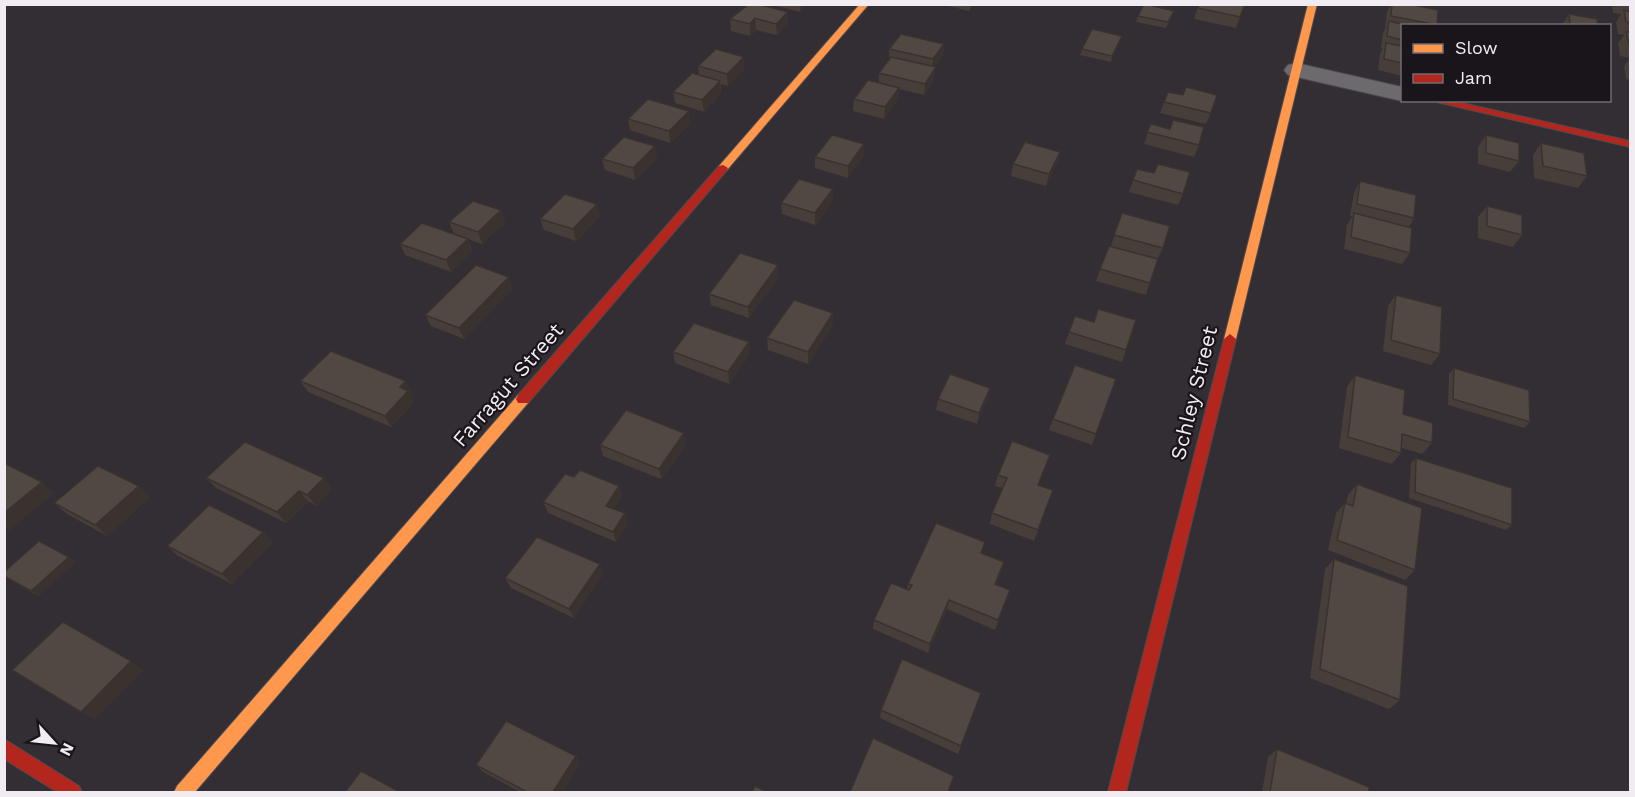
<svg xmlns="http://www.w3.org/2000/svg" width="1635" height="797" viewBox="0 0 1635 797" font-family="'Work Sans',sans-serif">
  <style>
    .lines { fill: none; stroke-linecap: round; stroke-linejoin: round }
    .street-casing { stroke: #4d4a4f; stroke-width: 2 }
    .slow-casing { stroke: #4d4a4f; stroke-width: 2 }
    .jam-casing { stroke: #4d4a4f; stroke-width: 2 }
    .street { fill: #6d6a6e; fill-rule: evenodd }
    .slow { fill: #ff974d; fill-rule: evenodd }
    .jam { fill: #b3261e; fill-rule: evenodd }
    .wall { fill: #473e3a }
    .shaded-wall { fill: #39322f }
    .building { fill: #524843; stroke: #39322f; stroke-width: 1.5 }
    .labels { text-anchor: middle; stroke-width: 4.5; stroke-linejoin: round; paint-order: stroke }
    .street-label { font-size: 21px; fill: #f1ecf2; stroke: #19151a }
  </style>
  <rect width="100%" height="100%" fill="#322e34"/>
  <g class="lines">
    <defs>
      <path id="street" d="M1296 63 1402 87V100H1405L1402 101 1288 75 1284 70 1288 65Z"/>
      <g id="slow">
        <path d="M860 4H869L727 170H719V166Z"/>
        <path d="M1308 4H1317L1236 339 1230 344 1224 339Z"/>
        <path d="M523 394 528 395 530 399 528 403 195 792H174L177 786 518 395Z"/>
      </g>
      <g id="jam">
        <path d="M1428 100H1449L1630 141V147Z"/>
        <path d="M723 165 728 168 727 170 528 403H518L516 399 518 395 719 166Z"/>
        <path d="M1230 334 1236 339 1126 792H1108L1224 339Z"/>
        <path d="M4 739 79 786 82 792H57L4 759Z"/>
      </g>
    </defs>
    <use href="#street" class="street-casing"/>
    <use href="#slow" class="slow-casing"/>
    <use href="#jam" class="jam-casing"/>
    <use href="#street" class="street"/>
    <use href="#slow" class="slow"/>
    <use href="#jam" class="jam"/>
  </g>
  <g class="wall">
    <path d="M749 4 788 23 777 35 756 30 750 36 731 31 730 19Z"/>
    <path d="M768 4H806L800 12Z"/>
    <path d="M940 4H973L969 11Z"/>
    <path d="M1154 4H1165L1164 7Z"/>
    <path d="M1199 4H1245L1236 28 1194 19Z"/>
    <path d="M1391 4H1409L1438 10 1436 26H1402V76L1378 70 1380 54 1383 48H1381L1383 33 1386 27H1385L1387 12Z"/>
    <path d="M1612 4H1630V80L1626 79 1624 66 1630 58 1620 56 1618 43 1624 35 1618 34 1616 22 1621 14 1613 13Z"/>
    <path d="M1569 14 1598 26H1561Z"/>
    <path d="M1138 16H1172L1166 28 1136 22Z"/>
    <path d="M1122 36 1111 62 1080 55 1082 49Z"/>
    <path d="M944 44 943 55 934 67V79L924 95 899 89 898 100 884 119 853 111 854 99 879 83V73L889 60V49Z"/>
    <path d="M698 66 745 68 728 86 721 84V93L704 112 675 103 673 92 699 75Z"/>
    <path d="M1164 102 1211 113 1206 124 1160 113Z"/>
    <path d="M628 119 690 123 670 143 630 130Z"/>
    <path d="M1151 124 1170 129 1199 145 1194 157 1144 144Z"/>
    <path d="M1486 135 1519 161 1510 172 1478 164V147Z"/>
    <path d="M1541 143 1587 176 1578 188 1534 178 1533 155Z"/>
    <path d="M864 144V156L848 178 815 168V157Z"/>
    <path d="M655 146 657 158 635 180 605 170 602 159Z"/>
    <path d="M1060 152 1057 163 1046 186 1011 176 1013 164Z"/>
    <path d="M1137 169 1183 194 1178 205 1129 192Z"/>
    <path d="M1360 181 1414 218 1409 227 1410 253 1402 264 1344 249 1347 225 1352 216H1350L1354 193Z"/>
    <path d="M833 189V201L815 225 782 214 781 203Z"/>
    <path d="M597 204 600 216 576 241 544 230 540 219Z"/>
    <path d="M1487 206 1522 235 1513 247 1478 238V217Z"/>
    <path d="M501 210 505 222 482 244 454 234 449 222Z"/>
    <path d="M1122 213 1163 248 1157 260 1146 295 1096 281 1100 269 1111 246Z"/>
    <path d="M468 239 473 251 451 272 405 255 400 244Z"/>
    <path d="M779 277 749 318 711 305 709 294Z"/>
    <path d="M513 289 464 339 431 326 425 315Z"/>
    <path d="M1396 295 1440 354 1431 365 1383 351 1388 306Z"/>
    <path d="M833 313V325L808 364 768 350 767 338Z"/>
    <path d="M1094 322 1126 350 1122 362 1065 344 1069 332Z"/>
    <path d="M749 342 750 354 729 384 675 363 673 352Z"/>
    <path d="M1454 368 1530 422 1524 428 1448 405 1449 374Z"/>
    <path d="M1355 375 1403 414 1432 443 1422 454 1402 448 1401 453 1392 464 1339 448 1347 387Z"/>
    <path d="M300 381 412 392 410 394 414 402 391 427 308 392Z"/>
    <path d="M990 388 987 399 977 424 936 410 938 399Z"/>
    <path d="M1053 419 1096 434 1092 445 1049 430Z"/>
    <path d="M686 444 661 479 603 456 600 445Z"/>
    <path d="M1416 458 1512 525 1506 530 1409 498 1411 463Z"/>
    <path d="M998 475 1039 485 1053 490 1034 541 990 524 992 513 1003 488 995 486Z"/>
    <path d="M574 477 619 486 622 497 614 509 628 524 616 542 548 513 543 502Z"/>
    <path d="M206 478 332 489 316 506 308 501 286 523 216 488Z"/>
    <path d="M1357 484 1415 570 1405 580 1328 550 1336 513 1345 503H1346L1348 495Z"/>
    <path d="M150 497 107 536 67 514 54 503Z"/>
    <path d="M263 532 273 542 232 584 178 556 167 546Z"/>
    <path d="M982 553 1001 572 996 584 1010 590 995 630 947 609 928 653 873 629 874 620 907 590 908 584Z"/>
    <path d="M1334 559 1400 700 1389 709 1310 678 1325 569Z"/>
    <path d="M75 562 38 596 4 577Z"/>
    <path d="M600 564 603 574 574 618 511 588 505 578Z"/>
    <path d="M981 693 958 754 880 718 881 710Z"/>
    <path d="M1277 749 1369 792H1262L1268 757Z"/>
    <path d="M576 756 580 763 563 792H520L483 772 476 765Z"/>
  </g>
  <g class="shaded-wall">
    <path d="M800 4H806L800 12Z"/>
    <path d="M788 12V23L777 35 776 24Z"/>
    <path d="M755 18 756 30 750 36V24Z"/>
    <path d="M1122 36 1120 42 1111 62 1112 56Z"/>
    <path d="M944 44 943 55 932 71 933 59Z"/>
    <path d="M744 57 745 68 728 86 727 74Z"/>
    <path d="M936 67 934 79 924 95 925 84Z"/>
    <path d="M720 81 721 93 704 112 702 100Z"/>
    <path d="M899 88 898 100 884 119 885 107Z"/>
    <path d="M689 111 690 123 670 143 669 131Z"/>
    <path d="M864 144V156L848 178V166Z"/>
    <path d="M655 146 657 158 635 180 633 168Z"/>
    <path d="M1060 152 1057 163 1046 186 1049 174Z"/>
    <path d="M833 189V201L815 225V213Z"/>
    <path d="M597 204 600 216 576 241 573 229Z"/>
    <path d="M501 210 505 222 482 244 478 232Z"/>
    <path d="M468 239 473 251 451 272 446 260Z"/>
    <path d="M778 265 779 277 749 318 748 307Z"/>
    <path d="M509 277 513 289 464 339 459 328Z"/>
    <path d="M833 313V325L808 364V352Z"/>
    <path d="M749 342 750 354 729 384 728 372Z"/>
    <path d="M406 381 412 392 410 394 414 402 391 427 385 416 400 387Z"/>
    <path d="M990 388 987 399 977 424 979 413Z"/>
    <path d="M684 433 686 444 661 479 659 469Z"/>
    <path d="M324 478 332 489 316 506 307 495Z"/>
    <path d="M42 482 54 493 9 531 4 528V513Z"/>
    <path d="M139 486 150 497 107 536 95 525Z"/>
    <path d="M619 486 622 497 609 516 606 506Z"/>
    <path d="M299 491 308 501 286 523 277 512Z"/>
    <path d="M625 513 628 524 616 542 613 532Z"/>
    <path d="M263 532 273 542 232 584 222 574Z"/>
    <path d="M69 557 75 562 38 596 31 591Z"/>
    <path d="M600 564 603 574 574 618 569 609Z"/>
    <path d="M4 588 9 591 4 595Z"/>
    <path d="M949 600 947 609 928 653 930 644Z"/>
    <path d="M131 661 144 670 95 720 81 712Z"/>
    <path d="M576 756 580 763 563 792H553Z"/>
  </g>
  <g class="building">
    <path d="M749 4H757L788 12 776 24 755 18 750 24 730 19Z"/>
    <path d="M1144 4H1145L1174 11 1168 22 1138 16Z"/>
    <path d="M1199 4H1245L1240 17 1198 8Z"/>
    <path d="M1392 4H1409L1438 10 1437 25 1391 16Z"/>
    <path d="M1624 10 1630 12V23L1626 22Z"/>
    <path d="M1569 14 1597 19 1598 26 1570 25Z"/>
    <path d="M1389 21 1410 26H1402V40L1387 36Z"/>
    <path d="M1092 29 1122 36 1112 56 1082 49Z"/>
    <path d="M1626 32H1630V45L1629 44Z"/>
    <path d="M901 34 944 44 933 59 889 49Z"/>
    <path d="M1386 43 1402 46V63L1384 59Z"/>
    <path d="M716 49 744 57 727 74 698 66Z"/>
    <path d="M891 57 936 67 925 84 879 73Z"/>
    <path d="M692 73 720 81 702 100 673 92Z"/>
    <path d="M868 80 899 88 885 107 854 99Z"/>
    <path d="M1186 87 1217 95 1211 113 1164 102 1168 92 1183 95Z"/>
    <path d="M648 99 689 111 669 131 628 119Z"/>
    <path d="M1173 120 1204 127 1199 145 1147 132 1151 124 1170 129Z"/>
    <path d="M832 135 864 144 848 166 815 157Z"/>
    <path d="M1486 135 1519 143V161L1486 153Z"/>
    <path d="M624 137 655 146 633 168 602 159Z"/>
    <path d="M1025 142 1060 152 1049 174 1013 164Z"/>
    <path d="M1541 143 1584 153 1587 176 1543 166Z"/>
    <path d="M1158 164 1190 172 1183 194 1133 180 1137 169 1154 173Z"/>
    <path d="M799 179 833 189 815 213 781 203Z"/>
    <path d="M1360 181 1416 195 1414 218 1357 204Z"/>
    <path d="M565 194 597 204 573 229 540 219Z"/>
    <path d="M473 201 501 210 478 232 449 222Z"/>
    <path d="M1487 206 1522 215V235L1487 226Z"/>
    <path d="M1122 213 1170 226 1163 248 1114 235Z"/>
    <path d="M1354 213 1412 228 1410 253 1351 237Z"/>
    <path d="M422 223 468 239 446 260 400 244Z"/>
    <path d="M1109 246 1158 259 1150 283 1100 269Z"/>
    <path d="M740 253 778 265 748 307 709 294Z"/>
    <path d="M476 265 509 277 459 328 425 315Z"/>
    <path d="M1396 295 1442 307 1440 354 1391 340Z"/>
    <path d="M794 300 833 313 808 352 767 338Z"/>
    <path d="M1098 309 1136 320 1126 350 1069 332 1075 316 1094 322Z"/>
    <path d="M694 323 749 342 728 372 673 352Z"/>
    <path d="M331 351 406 381 400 387 408 391 385 416 300 381Z"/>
    <path d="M1075 365 1116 379 1096 434 1053 419Z"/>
    <path d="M1454 368 1529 390 1530 422 1453 399Z"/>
    <path d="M950 374 990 388 979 413 938 399Z"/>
    <path d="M1355 375 1405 390 1403 414 1433 423 1432 443 1402 434 1401 453 1348 437Z"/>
    <path d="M626 410 684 433 659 469 600 445Z"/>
    <path d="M1012 441 1050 455 1038 485 1053 490 1038 530 992 513 1007 478 998 475Z"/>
    <path d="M245 442 324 478 307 495 299 491 277 512 206 478Z"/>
    <path d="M1416 458 1512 488V525L1415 492Z"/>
    <path d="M4 463 42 482 4 513Z"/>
    <path d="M98 466 139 486 95 525 54 503Z"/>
    <path d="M580 470 619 486 606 506 625 513 613 532 543 502 565 474 574 477Z"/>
    <path d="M1357 484 1422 508 1415 570 1337 540 1345 503 1353 506Z"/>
    <path d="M209 505 263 532 222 574 167 546Z"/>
    <path d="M936 523 985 542 981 553 1004 562 995 584 1010 590 998 620 949 600 930 644 874 620 891 583 909 590 912 585 908 584Z"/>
    <path d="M537 537 600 564 569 609 505 578Z"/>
    <path d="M39 541 69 557 31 591 4 576V572Z"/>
    <path d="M1334 559 1408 586 1400 700 1320 669Z"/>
    <path d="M63 622 131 661 81 712 12 670Z"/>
    <path d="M902 659 981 693 961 746 881 710Z"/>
    <path d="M506 721 576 756 553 792H527L476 765Z"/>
    <path d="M873 738 954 776 948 792H850Z"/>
    <path d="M1277 749 1369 787V792H1270Z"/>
    <path d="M361 771 400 792H345Z"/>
    <path d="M755 786 767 792H752Z"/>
  </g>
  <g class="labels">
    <g class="street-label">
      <text transform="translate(508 385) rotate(-49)" y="7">Farragut Street</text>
      <text transform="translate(1194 393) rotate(-76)" y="7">Schley Street</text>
    </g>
  </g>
  <rect width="1635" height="797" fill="none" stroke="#f1ecf2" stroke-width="12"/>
  <rect x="1401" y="24" width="210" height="78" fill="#19151a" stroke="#6f6b70" stroke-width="1.5"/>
  <rect x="1413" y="44" width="30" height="9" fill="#ff974d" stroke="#6f6b70" stroke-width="1.5"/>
  <text x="1455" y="54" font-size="18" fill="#f1ecf2">Slow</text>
  <rect x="1413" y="74" width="30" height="9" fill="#b3261e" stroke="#6f6b70" stroke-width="1.5"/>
  <text x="1455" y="84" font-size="18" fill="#f1ecf2">Jam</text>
  <g transform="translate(54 743) rotate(117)" stroke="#19151a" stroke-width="4.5" paint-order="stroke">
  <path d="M0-4.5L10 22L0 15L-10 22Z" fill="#f1ecf2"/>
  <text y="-9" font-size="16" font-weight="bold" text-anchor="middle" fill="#f1ecf2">N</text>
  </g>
</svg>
